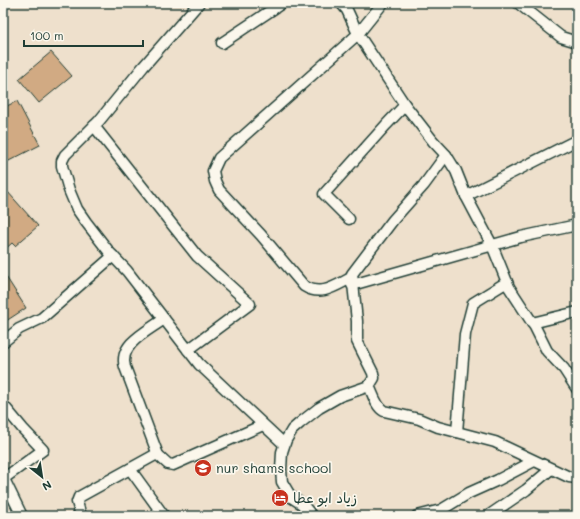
<svg xmlns="http://www.w3.org/2000/svg" width="580" height="519" viewBox="0 0 580 519" font-family="Mali,'Playpen Sans Arabic',sans-serif">
  <style>
    .building { fill: #d1aa83; stroke: #1f3d34 }
    .lines { fill: none; stroke-linecap: round; stroke-linejoin: round }
    .minor-casing { stroke: #1f3d34; stroke-width: 13 }
    .minor { stroke: #fbf7ec; stroke-width: 10 }
    .labels { text-anchor: middle; stroke-width: 3.5; stroke-linejoin: round; paint-order: stroke }
    .poi-label { font-size: 14px; fill: #1f3d34; stroke: #fbf7ec; text-anchor: start }
  </style>
  <rect width="100%" height="100%" fill="#eee0cc"/>
  <filter id="ink" filterUnits="userSpaceOnUse"><feTurbulence type="fractalNoise" baseFrequency=".025" numOctaves="2"/><feDisplacementMap in="SourceGraphic" scale="8" xChannelSelector="R" yChannelSelector="G"/><feConvolveMatrix kernelMatrix="1 2 1 2 8 2 1 2 1" color-interpolation-filters="sRGB"/></filter>
  <g filter="url(#ink)">
    <g class="building">
      <path d="M51 52 72 76 39 103 19 79Z"/>
      <path d="M17 101 40 145 3 164V108Z"/>
      <path d="M7 191 38 226 15 246 12 243 3 251V194Z"/>
      <path d="M3 272 26 308 3 323Z"/>
    </g>
    <g class="lines">
      <defs>
        <g id="minor">
          <path d="M199 3 143 67 99 121 65 155 62 161V166L69 190 77 209 86 222 110 253 127 271 199 364 284 444"/>
          <path d="M341 3 347 10 358 34 405 105 433 141 446 155 456 171 466 196 492 245 509 287 535 327 547 351 564 369 577 389"/>
          <path d="M518 3 561 37 577 42"/>
          <path d="M222 43 282 3"/>
          <path d="M94 126 197 256 250 304 188 350"/>
          <path d="M466 196 577 140"/>
          <path d="M349 219 324 194 386 125 405 105"/>
          <path d="M351 278C335 286 321 297 304 286L261 235 219 190 215 181 213 171 219 158 358 34 383 3"/>
          <path d="M352 285 521 237 577 225"/>
          <path d="M532 323 577 312"/>
          <path d="M3 342 19 329 42 318 113 256"/>
          <path d="M369 386 374 378 373 373 357 341V321L352 274 393 220 424 185 446 155"/>
          <path d="M3 405 23 429 43 450 3 479"/>
          <path d="M457 432 465 334 473 303 507 282"/>
          <path d="M158 455 125 367C118 344 148 331 164 319"/>
          <path d="M130 469 164 516"/>
          <path d="M4 479 22 516"/>
          <path d="M81 516 77 502 79 497 155 455H158L168 464 173 465 263 425"/>
          <path d="M312 516 302 504 291 497 282 482 281 470 282 452 286 440 292 430 300 423 319 408 340 396 369 386C373 394 376 407 384 411L419 419 438 427 495 442 569 477 577 478"/>
          <path d="M417 516 441 510 469 493 498 480 534 461"/>
          <path d="M488 516 526 490 551 469"/>
        </g>
      </defs>
      <use href="#minor" class="minor-casing"/>
      <use href="#minor" class="minor"/>
    </g>
  </g>
  <defs>
    <symbol id="school-disc" viewBox="-11 -11 22 22"><circle r="9.5" fill="#c8321e" stroke="#fbf7ec"/><path d="M0-5L7-2L0 1L-7-2ZM-4 1L0 2.5L4 1V4Q0 6-4 4Z" fill="#fff"/></symbol>
    <symbol id="hotel-disc" viewBox="-11 -11 22 22"><circle r="9.5" fill="#c8321e" stroke="#fbf7ec"/><path d="M-6-4.5h1.5V1H6V5H4.5V3h-9V5H-6ZM-4 0a1.8 1.8 0 1 1 3.6 0ZM.5 0V-2.5h3Q6-2.5 6 0Z" fill="#fff"/></symbol>
  </defs>
  <g fill-rule="evenodd">
    <use href="#school-disc" x="193" y="458" width="20" height="20"/>
    <use href="#hotel-disc" x="270" y="488" width="20" height="20"/>
  </g>
  <g class="labels">
    <g class="poi-label">
      <text x="216" y="473">nur shams school</text>
      <text x="293" y="503">زياد ابو عطا</text>
    </g>
  </g>
  <rect width="580" height="519" fill="none" stroke="#fbf7ec" stroke-width="16"/>
  <rect x="8" y="8" width="564" height="503" fill="none" stroke="#1f3d34" stroke-width="1.5" filter="url(#ink)"/>
  <g transform="translate(42 477) rotate(150)" stroke="#fbf7ec" stroke-width="3" paint-order="stroke">
  <path d="M0-3L7 15L0 10L-7 15Z" fill="#1f3d34"/>
  <text y="-6" font-size="11" font-weight="bold" text-anchor="middle" fill="#1f3d34">N</text>
  </g>
  <path d="M24 40v6h119v-6" fill="none" stroke="#1f3d34" stroke-width="2"/>
  <text x="30" y="40" font-size="12" fill="#1f3d34" stroke="#fbf7ec" stroke-width="3" paint-order="stroke">100 m</text>
</svg>
